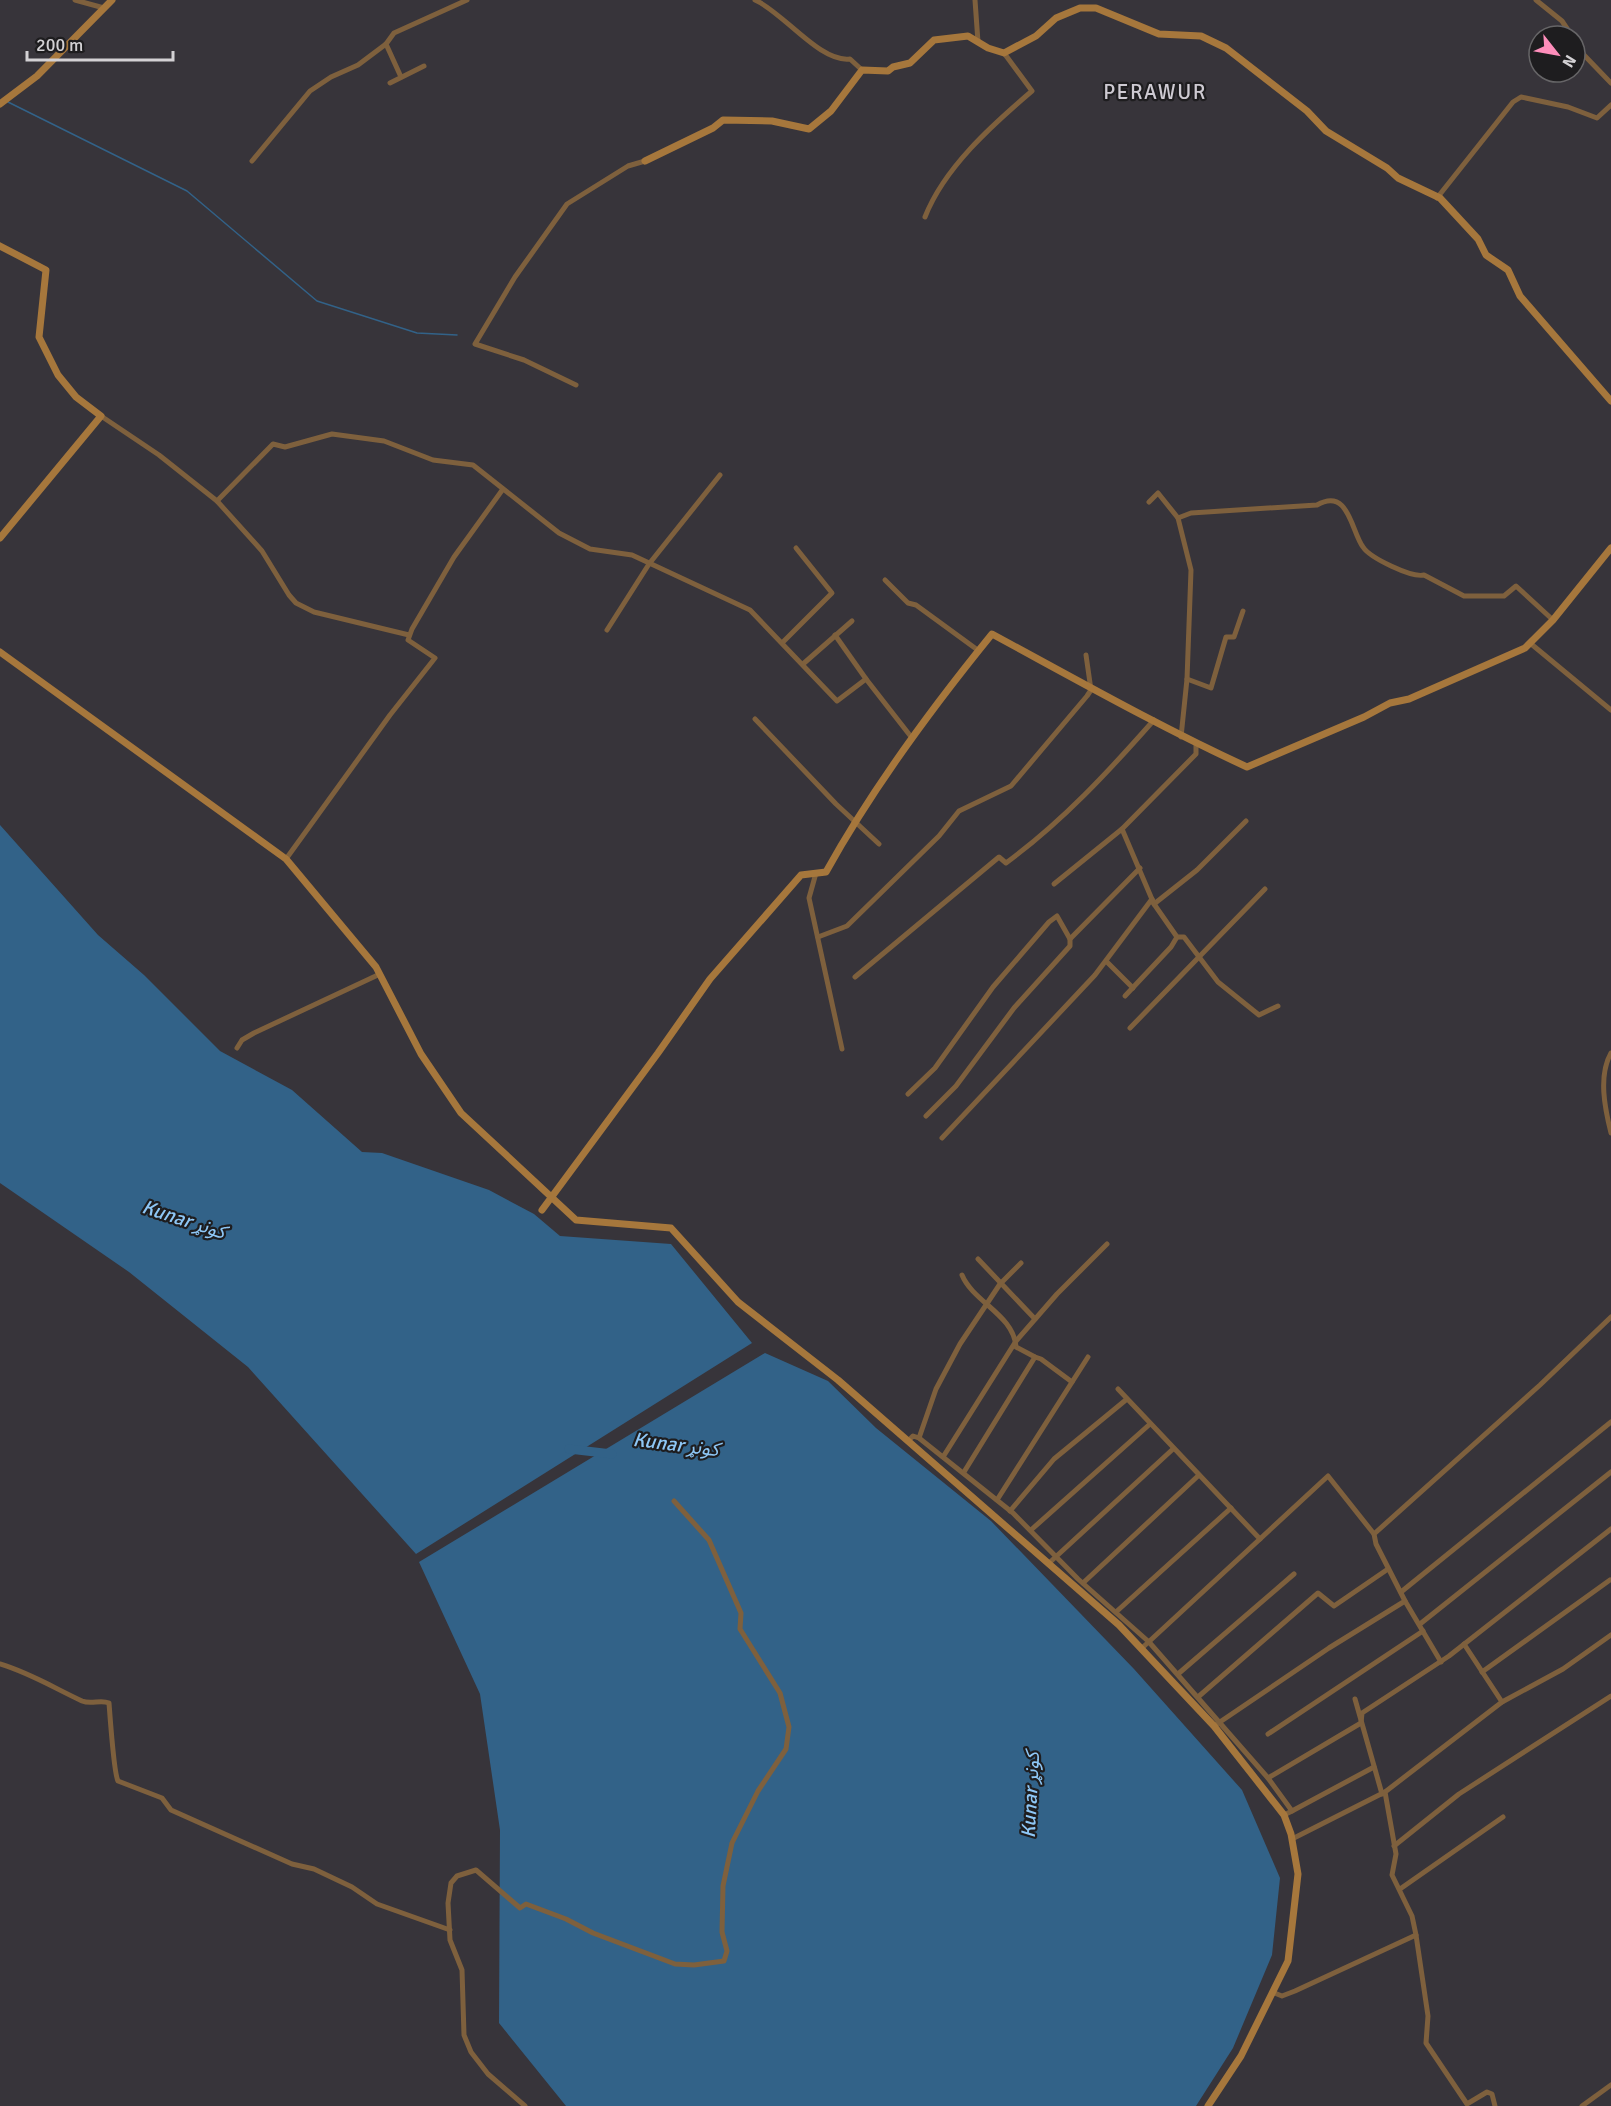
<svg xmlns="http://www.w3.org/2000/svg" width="1611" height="2106" viewBox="0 0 1611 2106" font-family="Signika,'Noto Sans Arabic',sans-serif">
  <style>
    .water { fill: #326288 }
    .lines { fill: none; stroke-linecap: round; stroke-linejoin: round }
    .stream { stroke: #326288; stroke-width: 1.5 }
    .river { stroke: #326288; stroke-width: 9 }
    .street { stroke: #7e603d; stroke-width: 5 }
    .secondary { stroke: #a6773c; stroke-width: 7 }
    .labels { text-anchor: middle; stroke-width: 4.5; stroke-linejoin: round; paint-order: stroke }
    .water-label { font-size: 20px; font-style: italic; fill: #8ec7f6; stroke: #1e1d1f }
    .quarter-label { font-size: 21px; letter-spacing: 1.5px; fill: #cecad2; stroke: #1e1d1f }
  </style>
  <rect width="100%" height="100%" fill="#37343a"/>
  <g class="water">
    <path d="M0 825 98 935 144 975 220 1051 292 1090 362 1152 382 1153 489 1190 534 1214 560 1236 671 1244 752 1343 416 1554 248 1367 129 1272 0 1183Z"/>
    <path d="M765 1353 828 1381 876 1428 991 1521 1134 1669 1242 1790 1280 1878 1272 1955 1233 2048 1196 2106H566L499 2023 500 1830 480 1694 419 1562Z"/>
  </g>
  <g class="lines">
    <path class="stream" d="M8 102 187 191 317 301 417 333 457 335"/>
    <path class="river" d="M569 1449 612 1454"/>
    <g class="street">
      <path d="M75 0 104 8"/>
      <path d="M755 0C783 12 820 63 850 59L862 70"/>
      <path d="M975 0 978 42"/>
      <path d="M1536 0 1562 21 1572 36"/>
      <path d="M1575 41 1584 55 1611 83"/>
      <path d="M386 44 401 77"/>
      <path d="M390 83 424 66"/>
      <path d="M252 161 310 91 331 77 358 65 386 44 394 33 467 0"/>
      <path d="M1437 198 1513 102 1521 97 1568 107 1597 118 1611 105"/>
      <path d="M925 217C944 168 992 125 1032 91L1004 53"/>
      <path d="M576 385 524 360 475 344 515 277 567 204 628 166 645 161"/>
      <path d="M101 416 159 455 217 501 273 444 285 447 332 434 384 441 433 460 473 465 559 533 590 549 632 555 750 610 837 701 866 679 912 738"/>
      <path d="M217 501 262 551 289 595 296 603 314 612 409 635"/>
      <path d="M1149 502 1158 493 1178 518"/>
      <path d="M885 580 908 603 916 605 979 651"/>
      <path d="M607 630 649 564 720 475"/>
      <path d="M835 635 866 679"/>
      <path d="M782 643 832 593 796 548"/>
      <path d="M1530 643 1611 710"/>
      <path d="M803 664 852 621"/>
      <path d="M1187 679 1211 688 1226 637H1234L1243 611"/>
      <path d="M755 719 836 804 879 844"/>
      <path d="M1181 737 1187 679 1191 570 1178 518 1191 513 1317 505C1349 487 1351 531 1363 547 1370 558 1412 578 1424 575L1464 596H1504L1516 586 1553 620"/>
      <path d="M1196 744V754L1122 829 1154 904 1177 937H1184L1218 982 1259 1015 1278 1006"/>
      <path d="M286 859 390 715 435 658 408 640 412 629 454 557 503 489"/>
      <path d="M816 873 809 898 842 1049"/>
      <path d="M1054 884 1122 829"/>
      <path d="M818 937 847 926 939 836 959 811 1011 786 1087 696 1091 690 1086 655"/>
      <path d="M1106 961 1133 988"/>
      <path d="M855 977 999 857 1006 863C1063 821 1108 772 1154 720"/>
      <path d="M1125 996 1171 947 1177 937"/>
      <path d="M1130 1028 1265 889"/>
      <path d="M237 1048 242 1040 254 1033 380 974"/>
      <path d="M1611 1053C1598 1076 1605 1109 1611 1133"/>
      <path d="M908 1094 935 1068 993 987 1049 922 1057 916 1070 939"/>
      <path d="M926 1116 956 1086 1014 1008 1070 946V939L1140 868"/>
      <path d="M942 1138 1095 975 1152 899 1154 904 1197 870 1246 821"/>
      <path d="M978 1259 1035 1319"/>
      <path d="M962 1275C973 1302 1014 1315 1016 1347L1035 1357 964 1472"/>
      <path d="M1035 1357 1041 1359 1072 1382"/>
      <path d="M1118 1389 1260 1539"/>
      <path d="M919 1438 936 1389 960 1344 1000 1284 1021 1263"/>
      <path d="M908 1441 913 1436 919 1438 1013 1513 1078 1579 1149 1642 1268 1778 1292 1811 1284 1815"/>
      <path d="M943 1457 1016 1341 1057 1294 1107 1244"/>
      <path d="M997 1500 1088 1357"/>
      <path d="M1010 1511 1054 1459 1127 1399"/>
      <path d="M1031 1530 1150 1424"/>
      <path d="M1048 1564 1173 1449"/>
      <path d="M1083 1583 1199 1475"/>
      <path d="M1401 1592 1611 1422"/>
      <path d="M1405 1601 1441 1662"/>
      <path d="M1116 1612 1231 1508"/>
      <path d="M1420 1624 1611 1472"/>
      <path d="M1464 1644 1502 1702"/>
      <path d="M1141 1649 1328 1476 1374 1534"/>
      <path d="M0 1664C30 1673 54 1688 82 1701 92 1705 100 1699 109 1703 110 1716 114 1774 118 1781L162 1798 171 1810 292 1864 314 1869 352 1887 377 1904 450 1930"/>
      <path d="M1482 1672 1610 1580"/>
      <path d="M1178 1674 1294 1574"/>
      <path d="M1198 1697 1318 1593 1334 1606 1388 1569"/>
      <path d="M1355 1699 1382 1794"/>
      <path d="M1214 1726 1329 1648 1405 1601 1376 1544 1374 1534 1540 1385 1611 1317"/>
      <path d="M1268 1734 1423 1631"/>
      <path d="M1268 1778 1361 1723 1362 1713 1449 1656 1611 1529"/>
      <path d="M1385 1792 1502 1702 1563 1669 1611 1635"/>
      <path d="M1292 1811 1374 1767"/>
      <path d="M1292 1839 1385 1792 1396 1854 1392 1875 1412 1916 1416 1935 1428 2016 1426 2043 1467 2104 1487 2092 1492 2094 1495 2106"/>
      <path d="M1394 1846 1459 1794 1611 1696"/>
      <path d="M1400 1889 1503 1817"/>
      <path d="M1272 1992 1282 1996 1295 1991 1416 1935"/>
      <path d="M525 2106 488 2074 471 2052 464 2035 462 1970 450 1940 448 1903 451 1883 457 1876 476 1870 520 1908 526 1904 566 1919 593 1933 675 1964 694 1965 724 1961 727 1951 722 1932 723 1886 732 1843 758 1791 786 1749 789 1727 780 1693 740 1629 741 1613 709 1540 674 1501"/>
      <path d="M1582 2106 1611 2085"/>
    </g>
    <g class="secondary">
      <path d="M0 104 37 76 112 0"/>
      <path d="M645 161 713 128 723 120 772 121 809 129 831 111 862 70 888 71 893 67 910 63 934 40 968 36 988 48 1004 53 1036 36 1056 18 1080 8H1096L1159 34 1201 36 1226 48 1307 111 1326 131 1387 168 1398 178 1440 198 1478 239 1486 255 1508 270 1520 296 1611 401"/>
      <path d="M0 246 46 270 39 337 58 375 76 397 101 416 0 538"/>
      <path d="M0 652 286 859 376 967 421 1054 461 1113 576 1220 671 1228 738 1302 838 1380 1119 1625 1214 1726 1284 1815 1291 1834 1298 1874 1288 1961 1241 2056 1208 2106"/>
      <path d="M542 1210 658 1053 710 979 801 875 826 872C873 787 931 709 992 634 1077 680 1160 727 1247 767L1364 717 1390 703 1409 699 1525 648 1553 620 1611 548"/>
    </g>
  </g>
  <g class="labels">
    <g class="water-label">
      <text transform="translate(184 1219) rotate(18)" y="7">Kunar کونړ</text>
      <text transform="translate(676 1444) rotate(7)" y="7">Kunar کونړ</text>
      <text transform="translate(1030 1795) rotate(-87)" y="7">Kunar کونړ</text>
    </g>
    <g class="quarter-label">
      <text x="1155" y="99">PERAWUR</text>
    </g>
  </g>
  <g transform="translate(1557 54) rotate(121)"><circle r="28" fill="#1e1d1f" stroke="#666567" stroke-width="1.5"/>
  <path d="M0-4.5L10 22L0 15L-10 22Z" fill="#fe8ebb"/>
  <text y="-9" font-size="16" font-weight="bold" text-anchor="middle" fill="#d3d1d4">N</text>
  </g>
  <path d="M27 51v9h146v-9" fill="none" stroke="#d3d1d4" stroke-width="3"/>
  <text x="36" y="51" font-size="18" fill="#d3d1d4" stroke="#1e1d1f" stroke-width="4.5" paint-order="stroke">200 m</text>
</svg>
